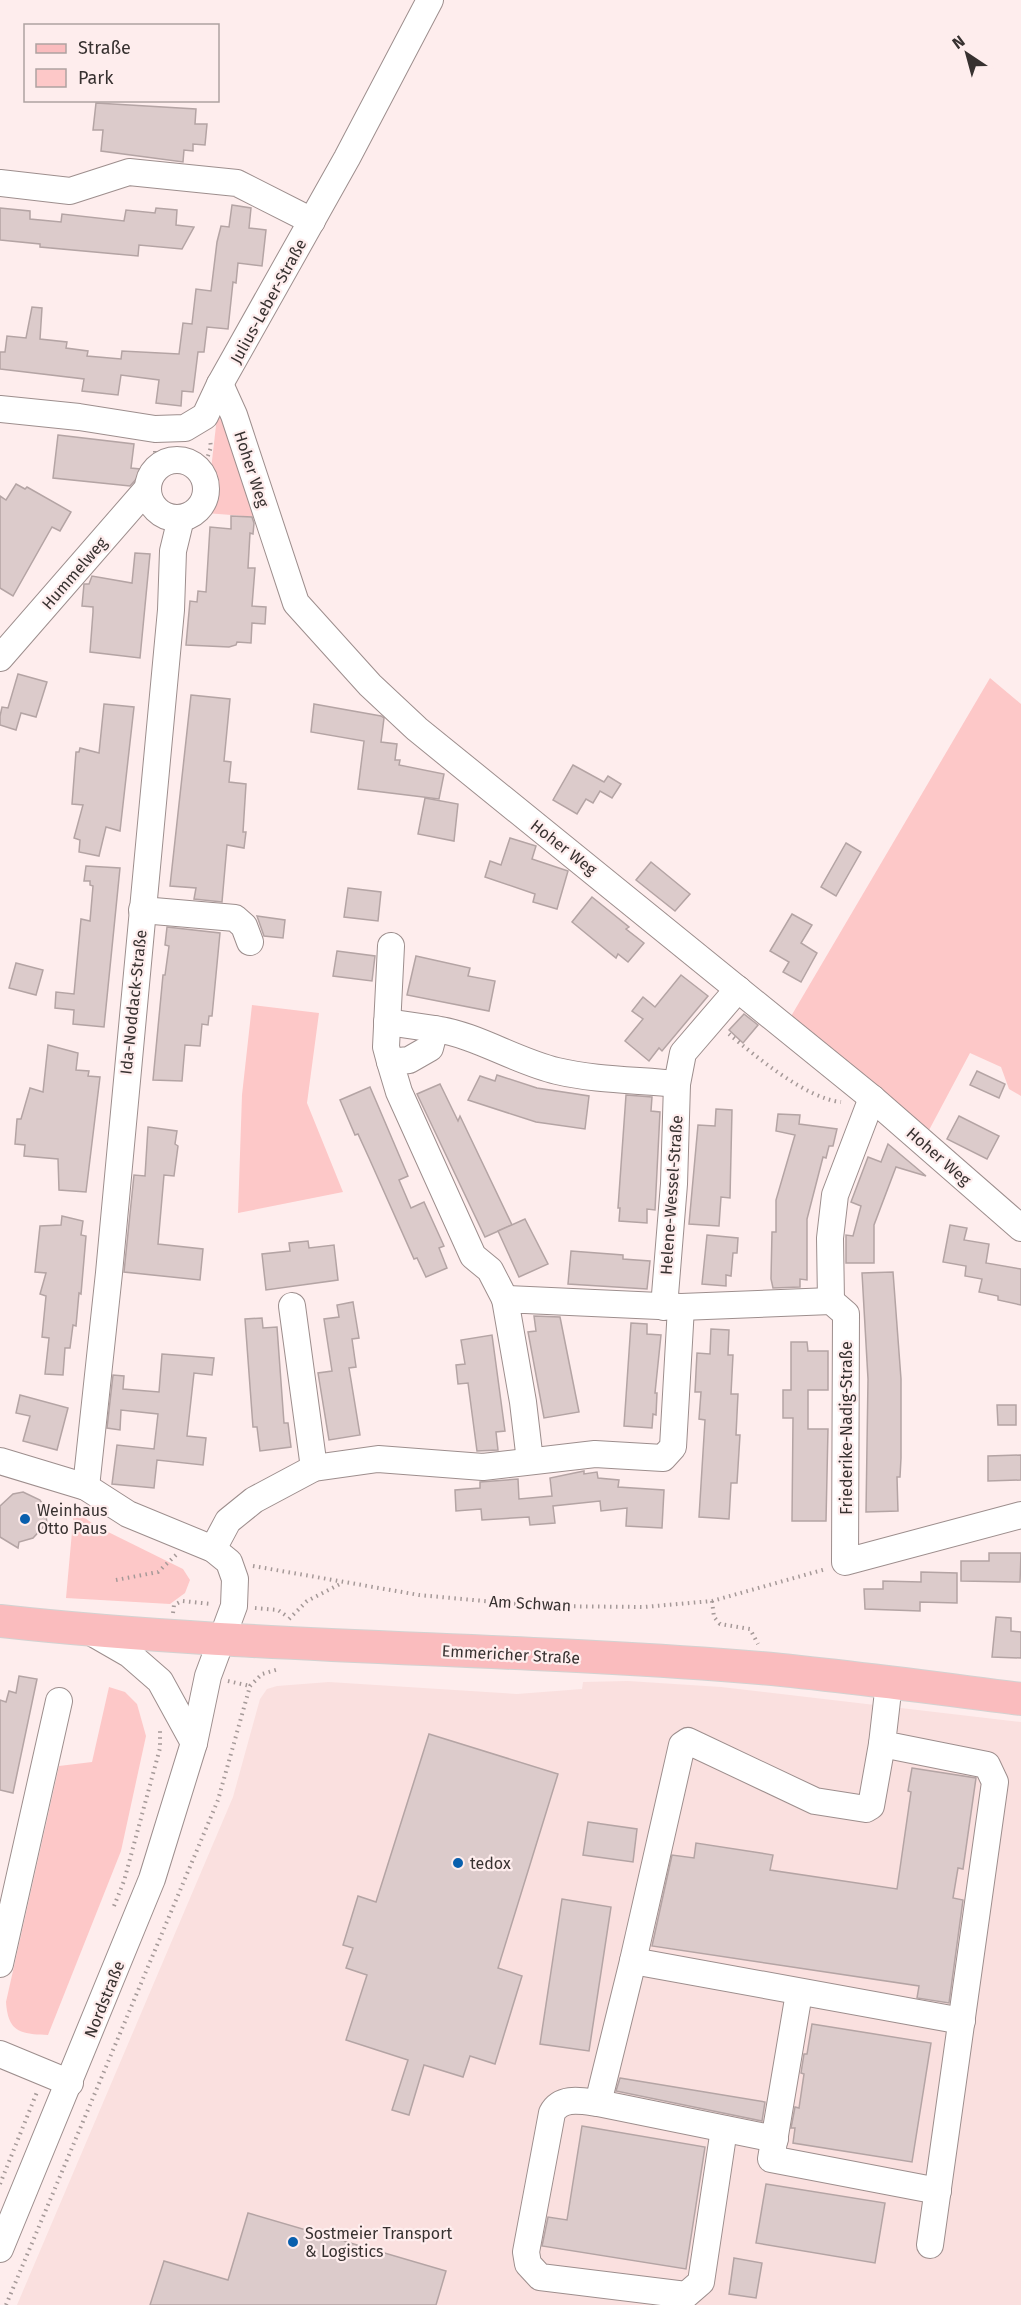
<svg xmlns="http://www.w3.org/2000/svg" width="1021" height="2305" viewBox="0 0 1021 2305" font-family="'Fira Sans',sans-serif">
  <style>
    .built { fill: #fae0df }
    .green { fill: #fdc8c8 }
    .building { fill: #dccbcb; stroke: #b4a4a4; stroke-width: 1.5 }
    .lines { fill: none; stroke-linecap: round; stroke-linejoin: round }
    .minor-casing { stroke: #9d8e8d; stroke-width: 28 }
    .major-casing { stroke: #d3d2d1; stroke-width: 34 }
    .path { stroke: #a59998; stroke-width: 4; stroke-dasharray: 1.5 4.5; stroke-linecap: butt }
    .minor { stroke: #fff; stroke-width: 26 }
    .major { stroke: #fabcbe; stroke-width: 32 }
    .poi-dot { fill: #095fad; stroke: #feeded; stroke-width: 2 }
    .labels { text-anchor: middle; stroke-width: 4.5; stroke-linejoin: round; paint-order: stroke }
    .street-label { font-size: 16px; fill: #373130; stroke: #feeded }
    .poi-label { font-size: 16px; fill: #373130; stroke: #feeded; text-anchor: start }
  </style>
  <rect width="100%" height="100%" fill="#feeded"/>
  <path class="built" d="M628 1681 721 1687 1021 1722V2305H17L233 1797 260 1699 267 1689 277 1686 329 1682 517 1694 582 1689 583 1682Z"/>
  <g class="green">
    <path d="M217 417 228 419 257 517 206 513Z"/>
    <path d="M990 678 1021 704V1096L1009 1089 1001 1067 970 1053 928 1132 790 1018Z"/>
    <path d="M252 1005 319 1013 307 1103 343 1192 238 1213 242 1095Z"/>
    <path d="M74 1510 96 1526 183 1569 190 1580 185 1593 170 1604 66 1598Z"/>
    <path d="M109 1687 125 1692 137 1704 146 1736 121 1851 48 2035C20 2034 8 2032 6 2002L59 1766 92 1762Z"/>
  </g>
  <g class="building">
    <path d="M96 103 196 109 195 124H207L205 145 193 144V151L184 150 183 162 101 151 103 130H93Z"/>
    <path d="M232 205 251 208 249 228 266 230 262 266 238 263 236 283 233 282 228 329 207 327 204 352H198L193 392 182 391 181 406 156 403 159 380 121 375 118 395 82 391 84 379 0 369V352H5L7 336 26 338 32 307 42 308 40 339 67 342 66 348 88 351 87 356 121 359 122 351 179 354 183 323 192 324 196 289 211 291 217 242 221 226 229 227Z"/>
    <path d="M0 208 30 211V219L61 222 62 214 124 221 126 210 155 213 156 208 177 210 176 225 194 227 182 249 139 245 138 256 40 247V244L0 240Z"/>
    <path d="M58 435 134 444 131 468 140 469 139 476 130 486 53 478Z"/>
    <path d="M16 484 25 489 27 487 71 512 60 531 52 527 13 596 0 588V496L6 500Z"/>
    <path d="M231 516 252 517 254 523 253 534 250 533 248 568H255L252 606 266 607 265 624 252 623 251 643 237 642 236 645 229 647 186 645 190 601 197 602 198 591 206 592 210 527 231 529Z"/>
    <path d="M135 553 150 554 140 658 90 652 93 612V607L82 606 84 584H89L92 576 132 583Z"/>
    <path d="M18 674 47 682 36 717 21 713 16 730 0 725V716L2 707 8 708Z"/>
    <path d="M191 695 230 699 224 761 231 762 229 782 246 784 243 832H246L244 848 227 845 222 902 194 899 196 888 170 886Z"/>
    <path d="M104 704 134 707 120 831 106 827 99 856 79 852 80 840 74 838 83 805 72 804 76 752H79L80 748 99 753Z"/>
    <path d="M314 704 381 716 384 718 381 742 397 744 395 760H400L399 765 444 774 439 799 358 789 364 741 311 732Z"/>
    <path d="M573 765 604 782 608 776 621 784 612 798 600 791 593 803 586 799 577 814 553 800Z"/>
    <path d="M425 798 458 804 454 841 418 834Z"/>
    <path d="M510 838 536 846 532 859 568 871 557 909 533 902 535 894 485 877 490 861 501 865Z"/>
    <path d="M846 843 861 852 836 896 821 887Z"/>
    <path d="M651 862 690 894 675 911 636 880Z"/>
    <path d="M86 866 120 868 104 1027 73 1024 74 1010 55 1008 56 992 74 994 81 919 90 921 93 886 90 885V881H84Z"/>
    <path d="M348 888 381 892 378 921 344 917Z"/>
    <path d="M592 897 629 927 626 929 644 943 628 962 618 954 616 958 572 922Z"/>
    <path d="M792 914 812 925 801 943 817 953 801 982 783 972 789 962 770 951Z"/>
    <path d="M257 916 285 920 283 938 264 936Z"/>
    <path d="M167 927 220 933 212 1016H209L208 1025 202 1024 200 1046 185 1045 182 1081 153 1080 163 975H165L169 946 165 945Z"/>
    <path d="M337 951 375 956 372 981 333 976Z"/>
    <path d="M416 956 470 968 468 976 495 981 489 1011 407 995Z"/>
    <path d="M16 963 43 970 36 995 9 988Z"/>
    <path d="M681 975 708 996 662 1051 659 1048 649 1061 625 1041 643 1019 632 1011 643 997 655 1007Z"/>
    <path d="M744 1014 758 1025 743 1043 729 1030Z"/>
    <path d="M48 1045 78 1053 76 1070 89 1071 88 1076 100 1077 86 1192 59 1190 58 1159 24 1156 25 1145 15 1144 17 1119H21L30 1088 43 1092Z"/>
    <path d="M977 1071 1005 1084 999 1098 970 1085Z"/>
    <path d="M497 1075 537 1088 589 1096 585 1129 536 1122 468 1100 480 1076 495 1081Z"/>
    <path d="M440 1084 458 1121 460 1116 512 1225 485 1237 417 1094Z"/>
    <path d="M370 1087 408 1176 399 1180 411 1208 424 1202 444 1246 439 1248 447 1268 426 1277 417 1258 414 1259 369 1158 358 1134 355 1135 340 1100Z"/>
    <path d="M626 1095 652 1097 651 1111 660 1112 655 1210 647 1209V1223L619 1221 620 1208H618Z"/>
    <path d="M716 1109 732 1110 730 1198 721 1197 719 1226 689 1224 698 1125 715 1126Z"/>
    <path d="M778 1114 800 1115 799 1124 837 1129 833 1146H829L826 1158 823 1157 807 1219V1280L800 1279V1287L773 1288 771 1279 772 1232H776V1200L795 1135 776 1131Z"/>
    <path d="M959 1116 999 1136 987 1159 947 1139Z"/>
    <path d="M148 1127 177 1131 175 1144 178 1146 174 1176 164 1175 158 1244 203 1249 200 1280 124 1272 134 1175 145 1176Z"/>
    <path d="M888 1144 926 1176 896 1167 874 1225V1263H846V1235L853 1236 861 1206 851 1202 868 1157 881 1162Z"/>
    <path d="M62 1216 83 1221 81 1235 86 1236 81 1294 79 1293 76 1326 73 1325 70 1348H65L63 1375 45 1374 49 1338 42 1337 46 1296 40 1294 46 1273 35 1272 40 1226 61 1225Z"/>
    <path d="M525 1219 548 1264 519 1277 498 1231Z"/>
    <path d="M950 1225 967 1228 964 1240 989 1244 986 1263 1021 1269V1305L998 1300V1296L979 1292 982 1279 965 1276 966 1266 943 1262Z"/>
    <path d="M707 1235 738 1238 737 1253H733L731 1276 726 1275V1286L702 1284Z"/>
    <path d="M308 1241 309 1248 334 1245 338 1280 266 1290 262 1254 290 1251 289 1243Z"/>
    <path d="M571 1251 623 1255V1259L650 1261 647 1289 568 1284Z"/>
    <path d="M893 1272 901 1379V1458L900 1477H897L898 1511 866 1512 868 1379 862 1273Z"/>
    <path d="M353 1302 359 1338 352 1339 356 1367 349 1368 360 1435 329 1440 318 1373 332 1371 324 1319 339 1317 337 1305Z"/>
    <path d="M534 1316 560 1317 579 1412 544 1418 528 1332 536 1331Z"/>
    <path d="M262 1318 263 1328 277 1327 284 1423H288L291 1447 260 1451 257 1427H253L245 1319Z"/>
    <path d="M631 1323 647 1324V1334L661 1335 655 1393H657L656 1415 653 1414 652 1428 624 1426Z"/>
    <path d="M711 1329 729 1330 728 1355H733L731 1394H738L736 1435H740L737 1483H731L729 1519 699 1517 705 1420 699 1419 701 1392H695L696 1372 697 1353 710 1354Z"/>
    <path d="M492 1335 505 1431 496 1432 498 1450 477 1451 468 1383 458 1384 456 1365 465 1364 461 1340Z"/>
    <path d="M791 1342H807L808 1351H828V1390H808V1429H828L826 1521H792L793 1418H783V1390H791Z"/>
    <path d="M162 1354 214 1358 212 1375 194 1373 187 1436 206 1438 203 1465 157 1460 154 1488 112 1484 117 1445 154 1449 158 1414 121 1410 120 1430 107 1428 113 1375 124 1376 123 1389 159 1392Z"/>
    <path d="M20 1395 68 1408 57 1450 23 1441 30 1416 16 1413Z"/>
    <path d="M997 1405H1016V1425H998Z"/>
    <path d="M1021 1455V1480L988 1481V1456Z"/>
    <path d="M584 1471V1474L597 1472 598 1478 619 1480 618 1487 664 1490 662 1528 626 1526 627 1508 601 1511 600 1501 553 1506 555 1523 530 1525 529 1517 482 1520 481 1509 456 1511 455 1490 480 1488V1482L518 1479 519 1499 552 1496 550 1478Z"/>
    <path d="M23 1492 40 1500 45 1508 47 1523 33 1538 19 1542 18 1548 0 1537V1506L13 1494Z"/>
    <path d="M989 1553H1021L1020 1582 961 1581V1561H989Z"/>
    <path d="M921 1572 957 1573V1603L920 1602V1611L865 1609 864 1589H883V1581L921 1582Z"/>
    <path d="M996 1617 1011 1618V1631L1021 1632V1658L992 1657Z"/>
    <path d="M19 1676 37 1679 13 1793 0 1790V1700L6 1702 9 1691 16 1693Z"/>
    <path d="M429 1734 558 1774 498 1968 522 1976 495 2064 470 2056 463 2077 424 2065 409 2115 392 2110 408 2060 346 2040 367 1975 346 1968 353 1948 343 1945 358 1896 376 1902Z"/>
    <path d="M912 1768 976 1778 963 1869 958 1868 953 1898 963 1900 949 2003 917 1998 919 1986 652 1946 672 1855 694 1858 696 1843 773 1855 770 1870 897 1889 911 1792 908 1791Z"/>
    <path d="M588 1822 637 1829 633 1862 583 1855Z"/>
    <path d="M562 1899 611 1907 589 2051 540 2044Z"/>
    <path d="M812 2024 931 2043 912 2162 793 2143 795 2128H791L795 2107 799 2108 804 2074 801 2073 804 2054H807Z"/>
    <path d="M620 2078 765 2102 762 2121 616 2091Z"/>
    <path d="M582 2126 705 2147 686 2269 542 2246 548 2217 567 2220Z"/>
    <path d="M766 2184 885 2203 875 2263 756 2243Z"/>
    <path d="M248 2213 446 2271 436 2305H150L164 2261 228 2280Z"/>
    <path d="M734 2258 762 2263 756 2298 729 2294Z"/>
  </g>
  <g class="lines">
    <defs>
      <g id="minor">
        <path d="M0 183 70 191 129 172 237 183 312 221"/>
        <path d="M220 384 234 415 296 603 370 685 417 729 872 1098 1021 1228"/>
        <path d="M0 409 79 417 155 429 185 428 205 416 220 384 347 158 430 0"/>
        <circle cx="177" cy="489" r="29"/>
        <path d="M0 658 148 488"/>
        <path d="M142 910 235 918 244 926 250 942"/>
        <path d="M387 1022 435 1029"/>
        <path d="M390 1062 386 1047 391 946"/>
        <path d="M505 1299 490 1270 473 1256 399 1092 390 1062 409 1060 430 1048 435 1029C477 1035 515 1061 557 1071 594 1080 639 1080 677 1084"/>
        <path d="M831 1301 830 1238 835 1195 872 1098"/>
        <path d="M292 1306 314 1468"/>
        <path d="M664 1307 674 1184 677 1084 683 1053 738 989"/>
        <path d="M0 1461 86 1487 128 1514 213 1549 229 1562 235 1579 234 1606 208 1676 194 1743 152 1879 0 2249"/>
        <path d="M530 1461 523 1402 505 1299 681 1307 831 1301 846 1314 845 1562 1021 1515"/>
        <path d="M86 1487 109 1273 171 610 173 551 181 518"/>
        <path d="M213 1549 228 1521 254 1500 314 1468 378 1459 483 1467 595 1454 663 1458 673 1447 681 1307"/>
        <path d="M89 1631 129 1654 160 1681 194 1743"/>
        <path d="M889 1683 882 1744 987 1765 995 1782 930 2245"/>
        <path d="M882 1744 871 1806 866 1809 815 1801 688 1741 682 1745 633 1961 962 2021"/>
        <path d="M633 1961 598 2103 775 2139"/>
        <path d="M0 1964 59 1701"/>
        <path d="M799 1993 771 2159 938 2191"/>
        <path d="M0 2054 70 2083"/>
        <path d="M598 2103C582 2101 561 2096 552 2113L526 2252 528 2264 540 2277 686 2295 701 2282 724 2129"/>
      </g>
      <path id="major" d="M0 1621C252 1649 507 1647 760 1668 847 1676 934 1688 1021 1699"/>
    </defs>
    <use href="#minor" class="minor-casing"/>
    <use href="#major" class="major-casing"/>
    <g class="path">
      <path d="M155 451 156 468"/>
      <path d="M202 473 211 447 210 440"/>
      <path d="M729 1034C755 1056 807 1099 841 1102"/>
      <path d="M253 1566 419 1595 538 1606 644 1607 712 1601 826 1569"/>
      <path d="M116 1580 158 1572 176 1555"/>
      <path d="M712 1601 714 1617 720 1624 750 1629 758 1644"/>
      <path d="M255 1608 278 1610 288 1617"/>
      <path d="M173 1613 174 1605 182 1601 212 1604"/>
      <path d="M289 1619 307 1601 342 1583"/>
      <path d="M228 1681 250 1686"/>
      <path d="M114 1906 124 1881 160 1748V1731"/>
      <path d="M0 2184 37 2092"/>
      <path d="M6 2305 218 1800 250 1686 262 1674 279 1669"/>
    </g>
    <use href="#minor" class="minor"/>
    <use href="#major" class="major"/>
  </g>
  <g class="poi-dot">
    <circle cx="25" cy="1519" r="6"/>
    <circle cx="458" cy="1863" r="6"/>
    <circle cx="293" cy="2242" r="6"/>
  </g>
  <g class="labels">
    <g class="street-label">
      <text transform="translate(268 301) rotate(-61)" y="6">Julius-Leber-Straße</text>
      <text transform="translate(252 469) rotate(72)" y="6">Hoher Weg</text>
      <text transform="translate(74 573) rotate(-49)" y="6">Hummelweg</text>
      <text transform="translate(564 847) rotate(38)" y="6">Hoher Weg</text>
      <text transform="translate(133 1002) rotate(-84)" y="6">Ida-Noddack-Straße</text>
      <text transform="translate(939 1156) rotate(41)" y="6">Hoher Weg</text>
      <text transform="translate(671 1195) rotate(-86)" y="6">Helene-Wessel-Straße</text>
      <text transform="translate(846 1428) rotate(-90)" y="6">Friederike-Nadig-Straße</text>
      <text transform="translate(530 1603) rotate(3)" y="6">Am Schwan</text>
      <text transform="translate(511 1654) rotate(3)" y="6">Emmericher Straße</text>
      <text transform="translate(104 1999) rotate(-68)" y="6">Nordstraße</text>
    </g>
    <g class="poi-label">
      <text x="37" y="1516">Weinhaus<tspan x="37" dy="18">Otto Paus</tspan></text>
      <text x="470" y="1869">tedox</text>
      <text x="305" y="2239">Sostmeier Transport<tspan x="305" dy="18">&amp; Logistics</tspan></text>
    </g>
  </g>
  <rect x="24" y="24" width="195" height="78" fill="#feeded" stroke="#aea2a1" stroke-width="1.5"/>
  <rect x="36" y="44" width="30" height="9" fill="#fabcbe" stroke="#aea2a1" stroke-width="1.5"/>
  <text x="78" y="54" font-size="18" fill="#373130">Straße</text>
  <rect x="36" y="69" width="30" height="18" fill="#fdc8c8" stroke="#aea2a1" stroke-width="1.5"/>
  <text x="78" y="84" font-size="18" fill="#373130">Park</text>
  <g transform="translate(967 54) rotate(324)" stroke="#feeded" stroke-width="4.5" paint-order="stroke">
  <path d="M0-4.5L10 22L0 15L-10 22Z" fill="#373130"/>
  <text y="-9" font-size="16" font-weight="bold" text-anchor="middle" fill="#373130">N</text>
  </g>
</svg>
